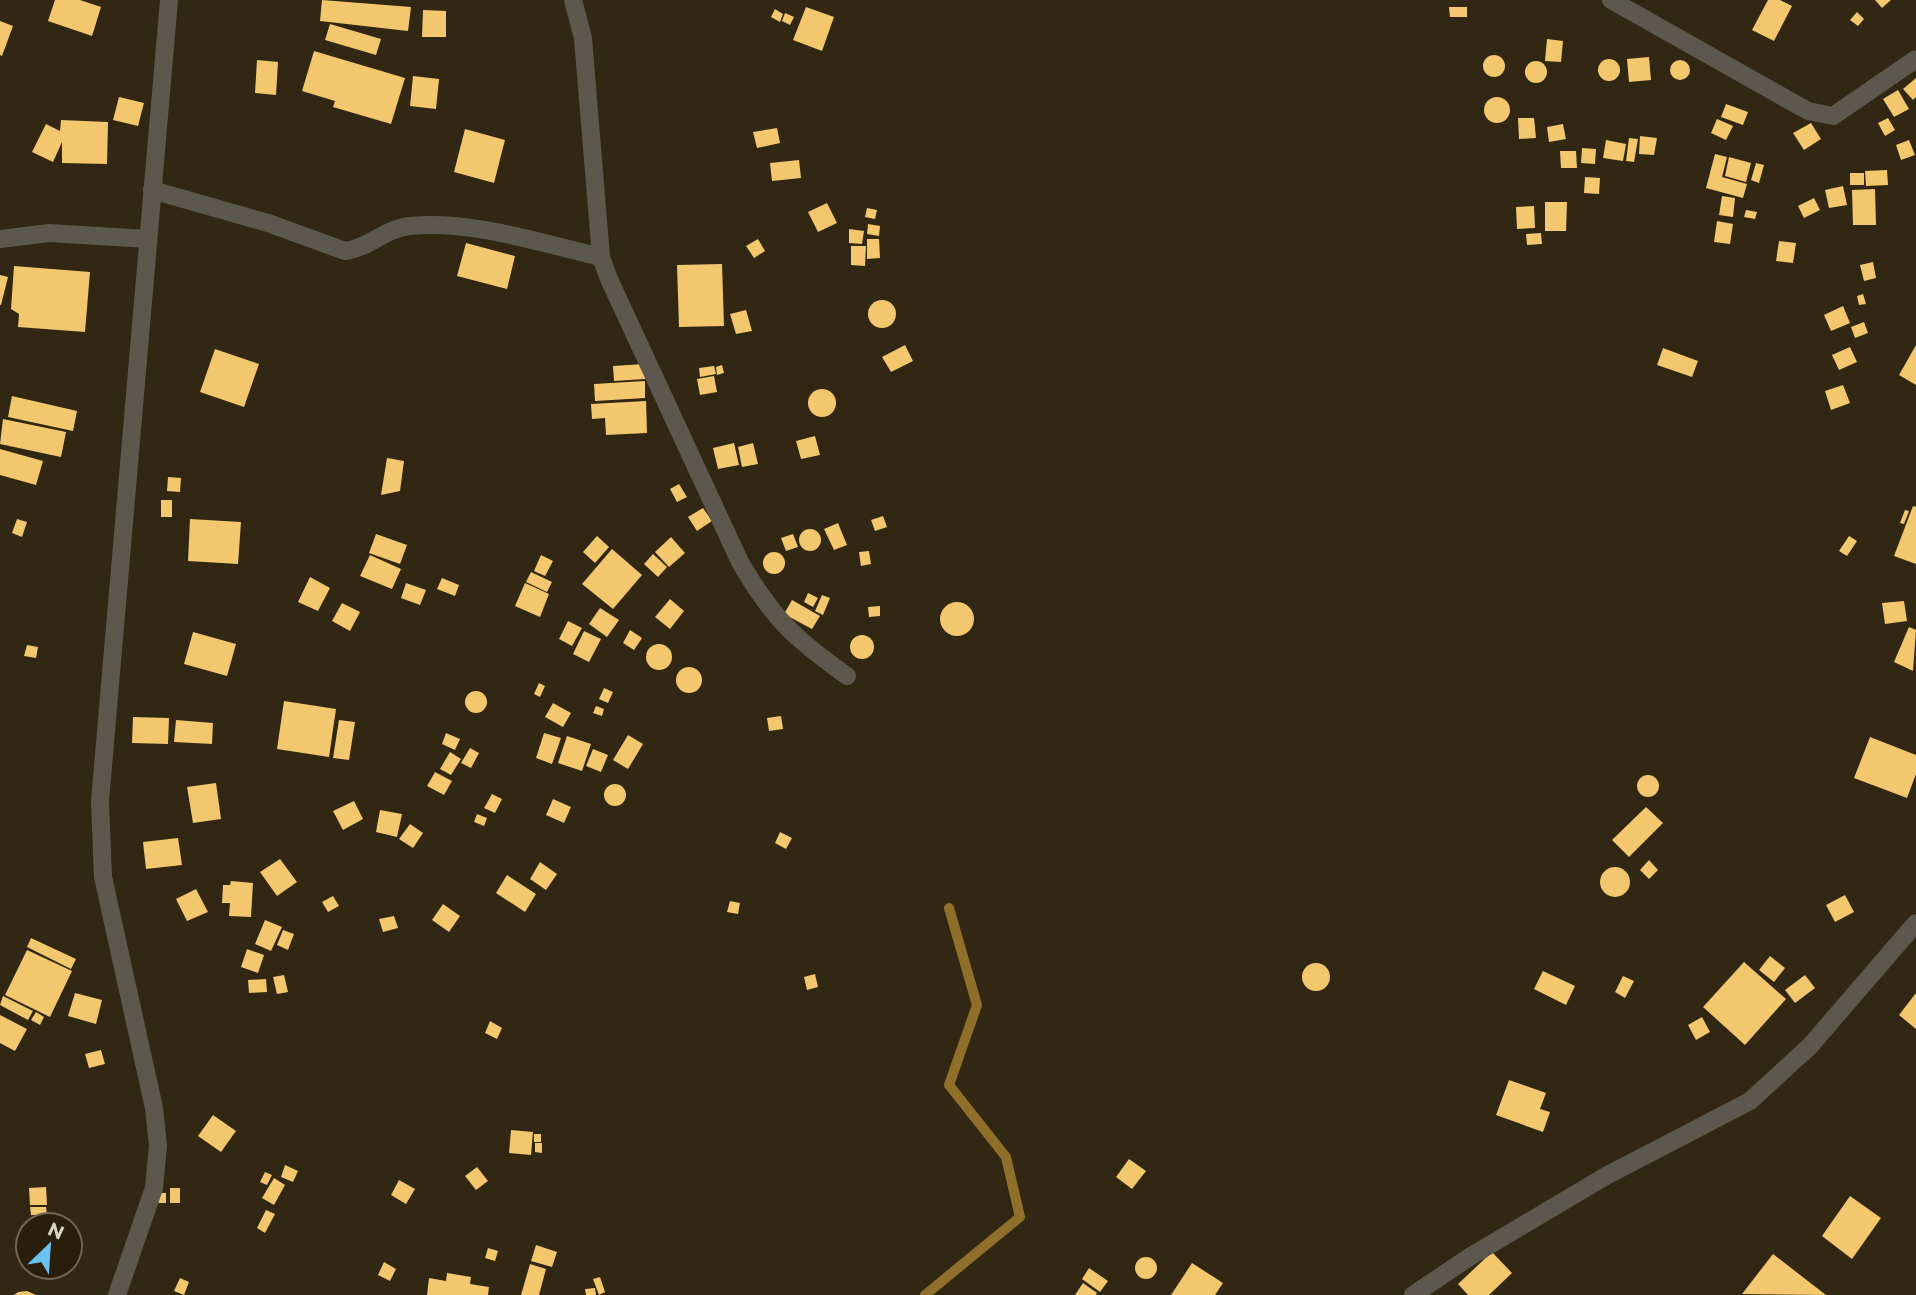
<svg xmlns="http://www.w3.org/2000/svg" width="1916" height="1295" viewBox="0 0 1916 1295" font-family="Montserrat,sans-serif">
  <style>
    .lines { fill: none; stroke-linecap: round; stroke-linejoin: round }
    .stream { stroke: #8f6f2a; stroke-width: 10 }
    .building { fill: #f2c76d }
    .minor { stroke: #5d584e; stroke-width: 18 }
  </style>
  <rect width="100%" height="100%" fill="#322712"/>
  <g class="lines">
    <path class="stream" d="M925 1295 1020 1217 1006 1157 949 1085 977 1005 949 908"/>
  </g>
  <g class="building">
    <path d="M55 0H80L101 7 92 36 48 21Z"/>
    <path d="M322 0 411 7 408 31 320 21Z"/>
    <path d="M1768 0H1780L1792 6 1774 41 1752 30Z"/>
    <path d="M1875 0H1891L1882 8Z"/>
    <path d="M806 7 834 17 822 51 793 40Z"/>
    <path d="M1449 7H1467V17H1450Z"/>
    <path d="M775 9 783 14 780 22 771 17Z"/>
    <path d="M423 10 446 11V37H422Z"/>
    <path d="M1857 12 1864 19 1858 26 1850 20Z"/>
    <path d="M785 13 794 17 790 25 782 21Z"/>
    <path d="M0 21 13 26 2 56 0 55Z"/>
    <path d="M330 24 381 39 376 55 325 40Z"/>
    <path d="M1547 39 1563 41 1561 62 1545 61Z"/>
    <path d="M314 51 405 78 391 124 333 107 335 101 302 91Z"/>
    <circle cx="1494" cy="66" r="11"/>
    <path d="M1649 57 1651 80 1629 82 1627 59Z"/>
    <circle cx="1609" cy="70" r="11"/>
    <path d="M257 60 278 62 276 95 255 93Z"/>
    <circle cx="1680" cy="70" r="10"/>
    <circle cx="1536" cy="72" r="11"/>
    <path d="M413 76 439 79 436 109 410 106Z"/>
    <path d="M1916 78V97L1913 100 1903 89Z"/>
    <path d="M1898 90 1909 109 1894 117 1883 99Z"/>
    <circle cx="1497" cy="110" r="13"/>
    <path d="M119 97 144 103 138 126 113 120Z"/>
    <path d="M1726 104 1748 112 1743 125 1721 117Z"/>
    <path d="M1518 118H1534L1536 138 1519 139Z"/>
    <path d="M1888 118 1895 130 1885 136 1878 123Z"/>
    <path d="M1717 119 1733 126 1726 140 1711 133Z"/>
    <path d="M61 120 108 122 107 164 62 163V142L53 162 32 152 46 124 60 131Z"/>
    <path d="M1811 123 1821 139 1804 150 1793 133Z"/>
    <path d="M1563 124 1566 139 1549 142 1547 127Z"/>
    <path d="M777 128 780 143 757 148 753 132Z"/>
    <path d="M465 129 505 140 494 183 454 172Z"/>
    <path d="M1640 136 1657 138 1654 155 1639 154Z"/>
    <path d="M1629 138 1638 139 1634 162 1626 161Z"/>
    <path d="M1606 140 1626 144 1623 161 1603 158Z"/>
    <path d="M1909 140 1915 155 1901 160 1896 145Z"/>
    <path d="M1582 148 1596 149 1595 164 1581 163Z"/>
    <path d="M1560 151H1576L1577 168H1561Z"/>
    <path d="M1715 154 1727 157 1722 177 1747 184 1743 198 1706 188Z"/>
    <path d="M1729 157 1751 163 1746 182 1725 176Z"/>
    <path d="M799 160 801 178 772 181 770 163Z"/>
    <path d="M1756 163 1764 165 1759 183 1751 180Z"/>
    <path d="M1887 170 1888 185 1866 186 1865 171Z"/>
    <rect x="1850" y="173" width="14" height="12"/>
    <path d="M1585 177 1600 178 1599 194 1584 193Z"/>
    <path d="M1843 186 1847 205 1829 208 1825 190Z"/>
    <path d="M1875 189 1876 225H1853L1852 190Z"/>
    <path d="M1722 196 1735 198 1733 217 1719 215Z"/>
    <path d="M1814 198 1820 210 1804 218 1798 206Z"/>
    <path d="M1545 202H1567L1566 231H1545Z"/>
    <path d="M827 203 837 223 818 232 808 212Z"/>
    <path d="M1534 206 1535 228 1517 229 1516 207Z"/>
    <path d="M867 208 877 210 875 219 865 217Z"/>
    <path d="M1746 210 1757 212 1755 219 1744 217Z"/>
    <path d="M1717 221 1733 224 1730 244 1714 242Z"/>
    <path d="M868 224 880 226 879 236 867 234Z"/>
    <path d="M849 229 864 231 862 244 849 243Z"/>
    <path d="M1541 233 1542 244 1527 245 1526 234Z"/>
    <path d="M758 239 765 251 754 258 746 246Z"/>
    <path d="M867 239H879L880 258 867 259Z"/>
    <path d="M1779 241 1796 243 1793 263 1776 261Z"/>
    <path d="M466 243 515 256 507 289 457 276Z"/>
    <path d="M851 246H866L865 266 851 265Z"/>
    <path d="M1873 262 1876 278 1864 281 1860 265Z"/>
    <path d="M722 264 724 326 679 327 677 265Z"/>
    <path d="M14 266 90 272 85 332 18 327 19 314 11 309Z"/>
    <path d="M0 275 8 277 1 305H0Z"/>
    <path d="M1863 294 1866 304 1859 305 1857 296Z"/>
    <circle cx="882" cy="314" r="14"/>
    <path d="M1843 306 1850 323 1831 331 1824 315Z"/>
    <path d="M746 310 752 331 736 334 730 314Z"/>
    <path d="M1864 322 1868 333 1855 338 1851 327Z"/>
    <path d="M905 345 913 361 891 372 882 357Z"/>
    <path d="M1916 345V385L1899 375Z"/>
    <path d="M1850 347 1857 362 1839 370 1832 355Z"/>
    <path d="M1663 348 1698 361 1692 377 1657 365Z"/>
    <path d="M215 349 259 364 244 407 200 392Z"/>
    <path d="M644 364 645 379 614 381 613 366Z"/>
    <path d="M722 365 724 373 717 375 716 367Z"/>
    <path d="M714 366 716 374 700 377 699 368Z"/>
    <path d="M714 376 717 392 700 395 697 379Z"/>
    <path d="M645 381V398L595 401 594 384Z"/>
    <path d="M1843 385 1850 403 1831 410 1825 391Z"/>
    <circle cx="822" cy="403" r="14"/>
    <path d="M12 396 77 411 73 431 8 417Z"/>
    <path d="M646 401 647 433 606 435 605 418 592 419 591 404Z"/>
    <path d="M3 419 66 432 61 457 0 444Z"/>
    <path d="M815 436 820 455 801 459 796 441Z"/>
    <path d="M734 443 739 465 718 469 713 448Z"/>
    <path d="M753 443 758 464 742 467 738 447Z"/>
    <path d="M0 449 43 461 36 485 0 475Z"/>
    <path d="M387 458 404 461 400 491 381 495Z"/>
    <path d="M168 477 181 478 180 492 167 491Z"/>
    <path d="M679 484 687 497 677 502 670 489Z"/>
    <rect x="161" y="500" width="11" height="17"/>
    <path d="M1913 506 1916 507V564L1894 556Z"/>
    <path d="M703 508 712 521 697 531 688 517Z"/>
    <path d="M1905 510 1909 511 1904 524 1900 523Z"/>
    <path d="M883 516 887 527 875 531 871 520Z"/>
    <path d="M17 519 27 522 22 537 12 533Z"/>
    <path d="M190 519 241 522 238 564 188 561Z"/>
    <path d="M838 523 847 545 834 550 824 529Z"/>
    <circle cx="810" cy="540" r="11"/>
    <path d="M376 534 407 545 400 564 369 553Z"/>
    <path d="M793 534 798 547 786 551 781 538Z"/>
    <path d="M597 536 609 547 595 563 583 552Z"/>
    <path d="M1849 536 1857 541 1847 556 1839 551Z"/>
    <path d="M671 537 685 553 669 567 655 552Z"/>
    <path d="M612 549 642 575 613 609 582 584Z"/>
    <path d="M869 551 871 564 861 566 859 552Z"/>
    <circle cx="774" cy="563" r="11"/>
    <path d="M653 554 667 567 658 577 644 564Z"/>
    <path d="M370 555 401 569 392 589 360 576Z"/>
    <path d="M541 555 553 561 545 576 534 571Z"/>
    <path d="M531 572 552 582 547 592 526 582Z"/>
    <path d="M310 577 330 588 318 611 298 602Z"/>
    <path d="M442 578 459 585 455 596 437 589Z"/>
    <path d="M406 583 426 590 420 605 401 598Z"/>
    <path d="M525 583 549 594 540 617 515 606Z"/>
    <path d="M808 593 818 598 813 607 804 602Z"/>
    <path d="M822 595 830 598 823 615 815 611Z"/>
    <path d="M670 599 684 611 670 629 655 617Z"/>
    <path d="M792 600 820 616 812 629 784 614Z"/>
    <path d="M1904 601 1907 621 1885 624 1882 603Z"/>
    <circle cx="957" cy="619" r="17"/>
    <path d="M342 603 360 612 350 631 332 621Z"/>
    <path d="M880 606V616L869 617 868 607Z"/>
    <path d="M600 608 619 620 607 637 589 624Z"/>
    <path d="M568 621 582 628 572 646 559 639Z"/>
    <path d="M1909 627 1916 630 1913 671 1894 662Z"/>
    <path d="M630 630 642 638 634 650 623 643Z"/>
    <path d="M584 631 601 639 589 662 573 654Z"/>
    <path d="M193 632 236 644 227 676 184 664Z"/>
    <circle cx="862" cy="647" r="12"/>
    <circle cx="659" cy="657" r="13"/>
    <path d="M27 645 38 647 36 658 24 656Z"/>
    <circle cx="689" cy="680" r="13"/>
    <path d="M539 683 545 686 540 697 534 694Z"/>
    <path d="M604 688 613 692 608 703 599 699Z"/>
    <circle cx="476" cy="702" r="11"/>
    <path d="M284 701 336 709 329 757 277 749Z"/>
    <path d="M553 703 571 713 563 727 545 717Z"/>
    <path d="M596 706 604 709 602 716 593 713Z"/>
    <path d="M781 716 783 729 769 731 767 718Z"/>
    <path d="M133 717 169 718 168 744 132 743Z"/>
    <path d="M176 720 213 723 212 744 174 742Z"/>
    <path d="M339 720 355 722 349 760 333 758Z"/>
    <path d="M446 733 460 739 455 750 442 744Z"/>
    <path d="M544 733 561 738 552 764 536 758Z"/>
    <path d="M628 735 643 744 628 769 613 760Z"/>
    <path d="M567 736 591 744 582 771 558 763Z"/>
    <path d="M1870 737 1916 755V774L1907 798 1854 778Z"/>
    <path d="M470 748 479 753 471 768 461 763Z"/>
    <path d="M593 749 608 755 601 772 586 766Z"/>
    <path d="M450 752 461 759 451 775 440 769Z"/>
    <path d="M435 772 452 781 444 795 427 786Z"/>
    <circle cx="1648" cy="786" r="11"/>
    <path d="M216 783 221 819 193 823 187 787Z"/>
    <circle cx="615" cy="795" r="11"/>
    <path d="M492 794 502 799 495 813 484 808Z"/>
    <path d="M553 799 571 807 564 823 546 815Z"/>
    <path d="M354 801 363 819 343 830 333 811Z"/>
    <path d="M1646 807 1663 823 1629 857 1612 840Z"/>
    <path d="M380 810 402 814 397 837 376 832Z"/>
    <path d="M477 814 487 818 484 826 474 822Z"/>
    <path d="M410 824 423 833 413 848 399 839Z"/>
    <path d="M780 832 792 838 786 849 775 843Z"/>
    <path d="M178 838 182 865 146 869 143 842Z"/>
    <path d="M280 859 297 882 277 896 260 872Z"/>
    <path d="M1649 860 1658 870 1649 879 1640 870Z"/>
    <path d="M540 862 557 874 546 890 530 879Z"/>
    <circle cx="1615" cy="882" r="15"/>
    <path d="M507 875 536 894 525 912 496 893Z"/>
    <path d="M231 881 253 883 251 917 229 916 230 903H222L223 885H230Z"/>
    <path d="M196 889 208 912 187 921 176 899Z"/>
    <path d="M1845 895 1854 912 1835 922 1826 905Z"/>
    <path d="M333 896 339 906 328 912 322 902Z"/>
    <path d="M730 901 740 903 738 914 727 912Z"/>
    <path d="M443 904 460 916 449 932 432 920Z"/>
    <path d="M394 916 398 928 383 932 379 919Z"/>
    <path d="M265 920 282 927 271 951 255 944Z"/>
    <path d="M283 930 294 934 288 950 277 945Z"/>
    <path d="M31 938 76 959 71 969 27 947Z"/>
    <path d="M247 949 264 955 258 973 241 967Z"/>
    <path d="M27 950 72 971 50 1017 5 995Z"/>
    <path d="M1770 956 1785 968 1774 982 1759 970Z"/>
    <path d="M1744 962 1786 999 1745 1045 1703 1007Z"/>
    <circle cx="1316" cy="977" r="14"/>
    <path d="M1543 971 1575 986 1566 1005 1534 989Z"/>
    <path d="M815 974 818 987 807 990 804 977Z"/>
    <path d="M284 975 288 992 277 994 273 977Z"/>
    <path d="M1805 975 1815 988 1795 1003 1785 990Z"/>
    <path d="M1623 976 1634 981 1625 998 1615 992Z"/>
    <path d="M266 979 267 992 249 993 248 980Z"/>
    <path d="M75 993 102 1000 96 1024 68 1016Z"/>
    <path d="M1916 993V1029L1899 1015Z"/>
    <path d="M3 996 33 1011 28 1020 0 1005Z"/>
    <path d="M36 1012 44 1017 40 1025 31 1020Z"/>
    <path d="M0 1015 27 1029 15 1051 0 1043Z"/>
    <path d="M1702 1017 1710 1032 1696 1040 1688 1025Z"/>
    <path d="M490 1021 502 1028 497 1039 485 1033Z"/>
    <path d="M101 1050 105 1064 89 1068 85 1054Z"/>
    <path d="M1509 1080 1546 1093 1540 1109 1550 1112 1543 1132 1496 1115Z"/>
    <path d="M213 1115 236 1131 221 1152 198 1136Z"/>
    <path d="M511 1130 533 1132 531 1155 509 1153Z"/>
    <rect x="534" y="1134" width="7" height="8"/>
    <path d="M535 1143H542V1153L535 1152Z"/>
    <path d="M1129 1159 1146 1171 1132 1189 1116 1177Z"/>
    <path d="M285 1165 298 1171 293 1182 281 1177Z"/>
    <path d="M477 1167 488 1181 476 1190 465 1176Z"/>
    <path d="M265 1172 272 1175 267 1185 260 1182Z"/>
    <path d="M274 1178 285 1185 274 1205 262 1198Z"/>
    <path d="M399 1180 415 1189 406 1204 391 1195Z"/>
    <path d="M46 1187 47 1205H30L29 1188Z"/>
    <rect x="170" y="1188" width="10" height="15"/>
    <path d="M159 1193H166V1203H158Z"/>
    <path d="M1850 1196 1881 1218 1852 1259 1822 1236Z"/>
    <path d="M30 1207H46L47 1215H31Z"/>
    <path d="M266 1210 275 1214 265 1233 257 1228Z"/>
    <path d="M536 1245 557 1252 552 1267 531 1261Z"/>
    <path d="M488 1248 498 1251 495 1261 485 1258Z"/>
    <path d="M1492 1252 1512 1273 1489 1295H1468L1458 1284Z"/>
    <path d="M1773 1254 1826 1295 1742 1294Z"/>
    <circle cx="1146" cy="1268" r="11"/>
    <path d="M384 1262 396 1269 390 1281 378 1275Z"/>
    <path d="M1192 1263 1223 1283 1215 1295H1171Z"/>
    <path d="M530 1264 546 1269 539 1295H521Z"/>
    <path d="M38 1267H66L60 1275 51 1278 42 1275Z"/>
    <path d="M1089 1268 1108 1281 1100 1292 1082 1279Z"/>
    <path d="M447 1273 471 1277 470 1284 489 1287 488 1295H427L429 1278 446 1281Z"/>
    <path d="M600 1277 605 1292 599 1295 593 1279Z"/>
    <path d="M180 1278 189 1282 184 1295 174 1291Z"/>
    <path d="M1083 1283 1097 1293 1096 1295H1075Z"/>
    <path d="M595 1288 596 1295H586L585 1289Z"/>
    <path d="M27 1291 36 1295H14L18 1292Z"/>
  </g>
  <g class="lines">
    <g class="minor">
      <path d="M573 0 583 38 601 257 609 279 740 562C773 619 794 638 847 676"/>
      <path d="M1611 0 1808 111 1833 116 1916 59"/>
      <path d="M152 190 268 223 345 251C369 248 386 228 410 226 473 220 540 243 601 257"/>
      <path d="M0 239 49 233 148 239"/>
      <path d="M117 1295 154 1188 158 1146 154 1108 103 877 100 801 169 0"/>
      <path d="M1413 1295 1471 1256 1606 1176 1750 1101 1810 1046 1916 923"/>
    </g>
  </g>
  <g transform="translate(49 1246) rotate(25)"><circle r="33" fill="#281e09" stroke="#6f6654" stroke-width="2"/>
  <path d="M0-5L12 26L0 18L-12 26Z" fill="#6bc3f2"/>
  <text y="-10" font-size="19" font-weight="bold" text-anchor="middle" fill="#d9d2c5">N</text>
  </g>
</svg>
